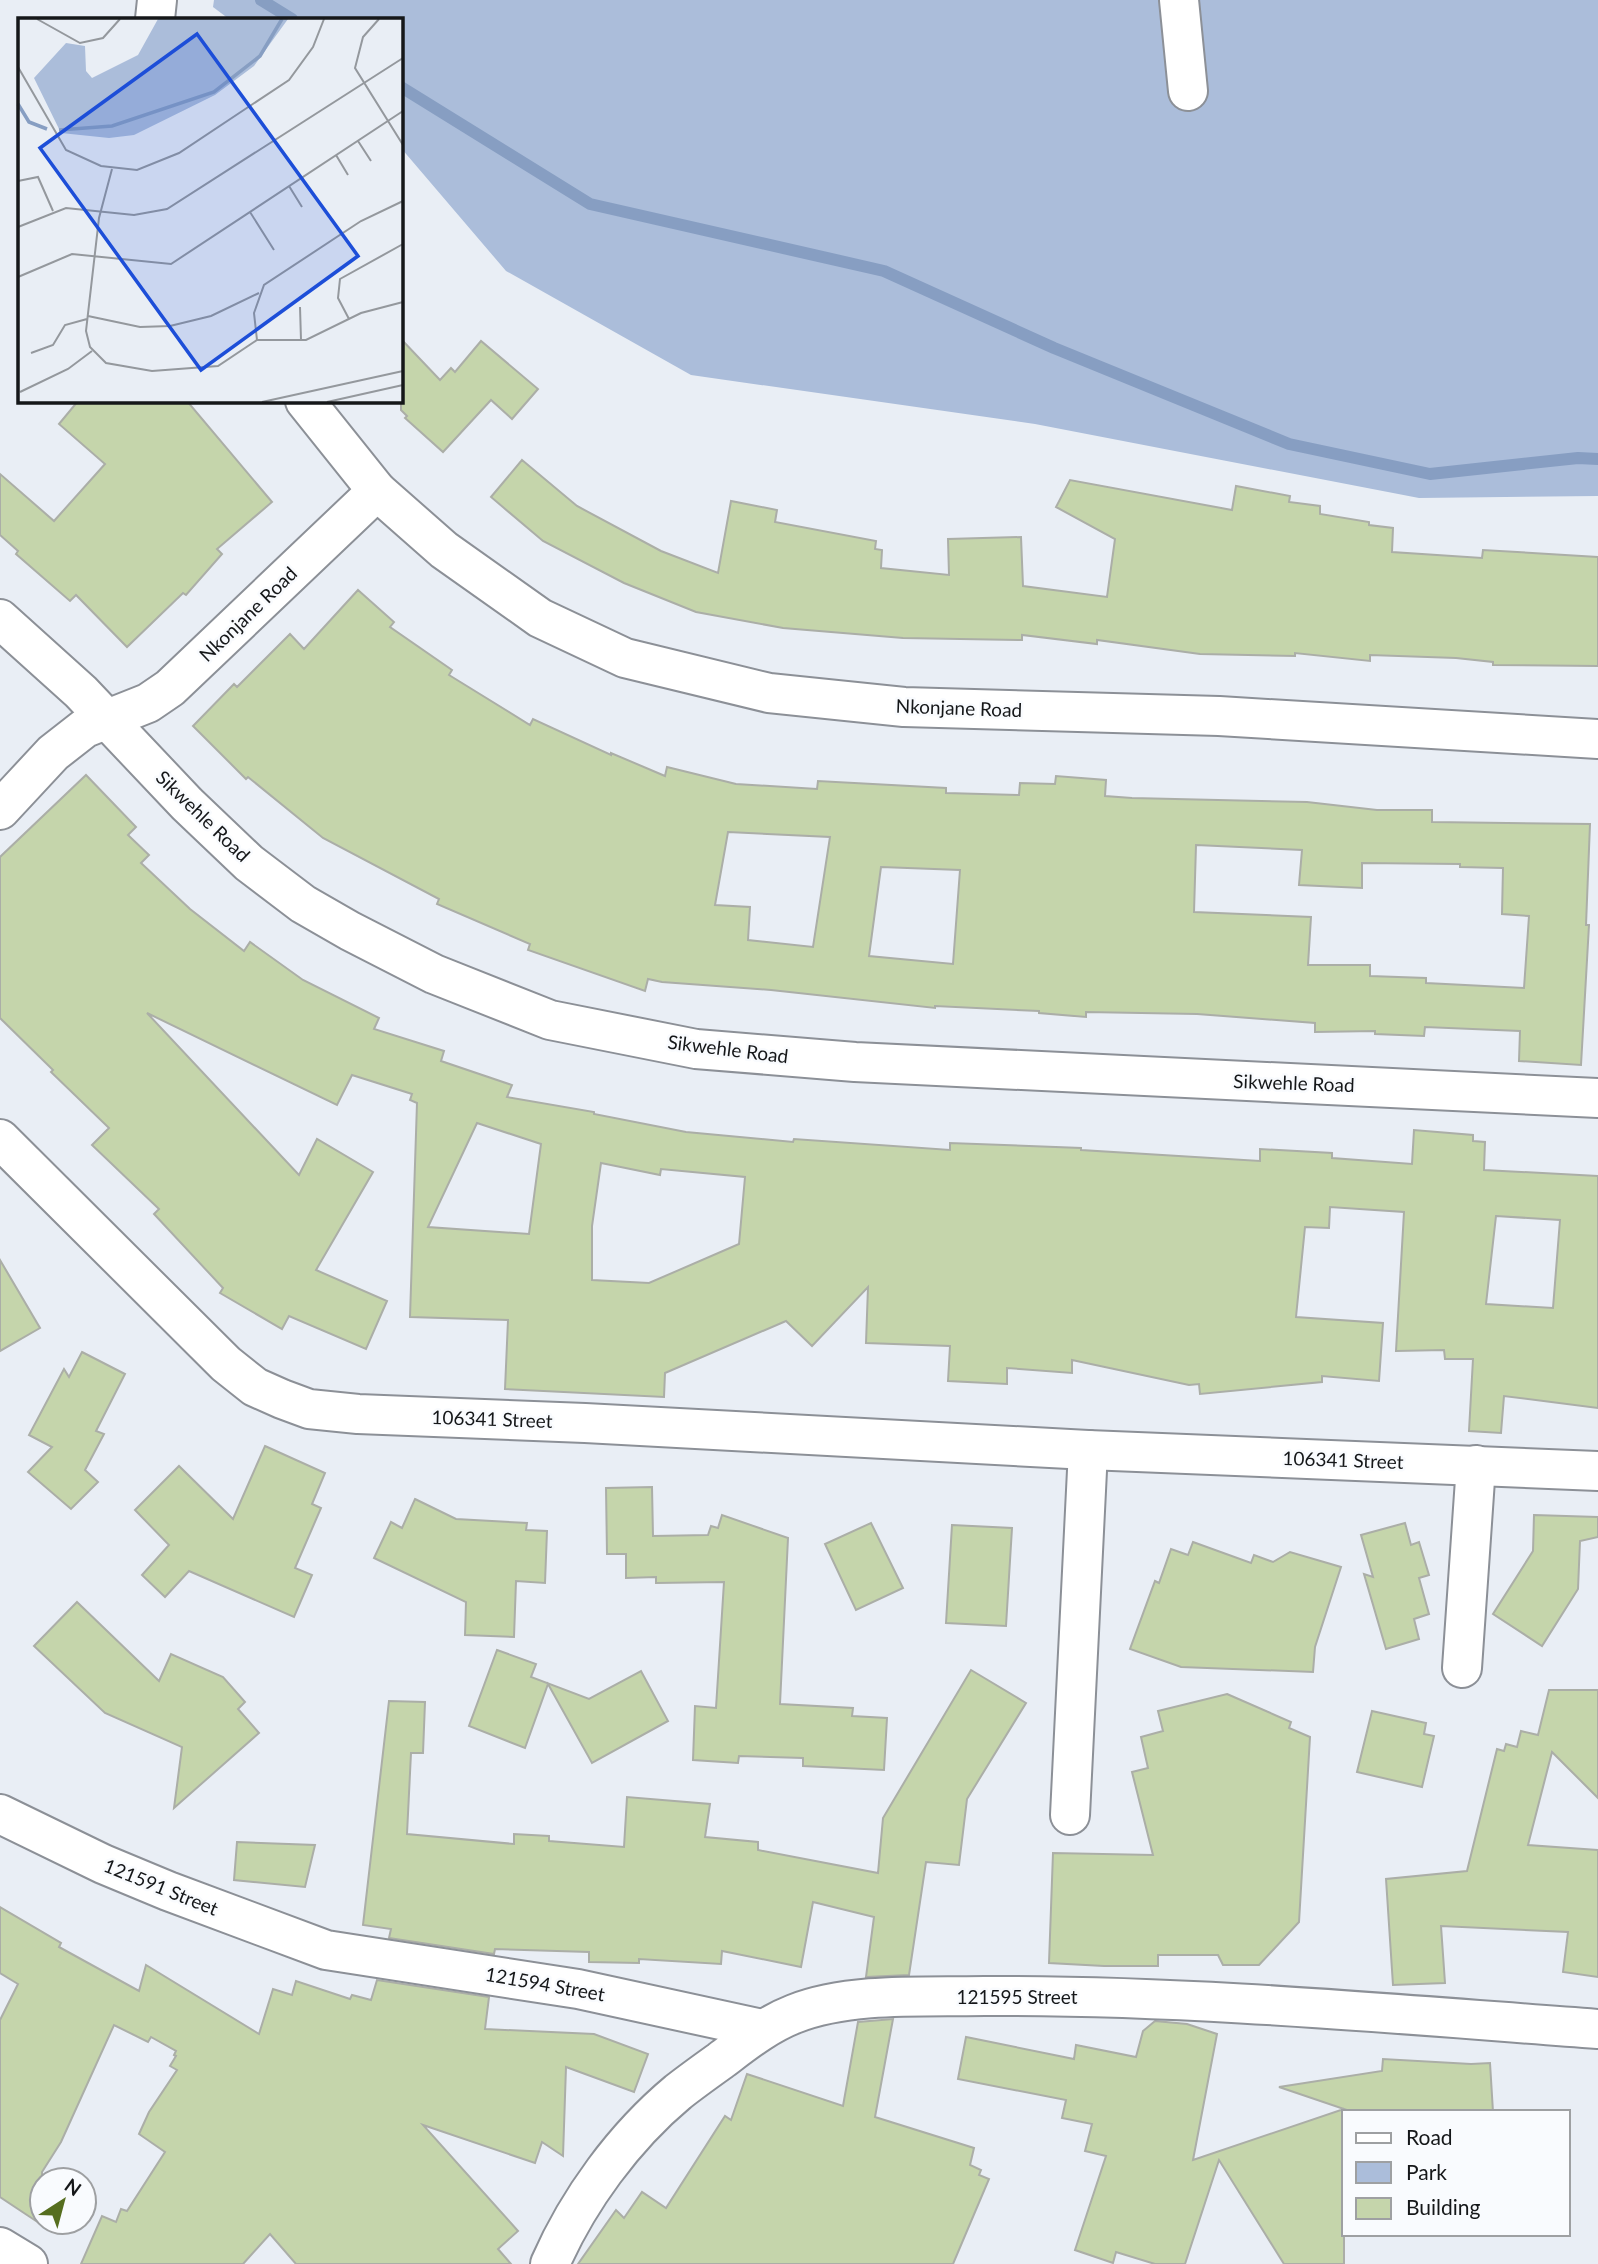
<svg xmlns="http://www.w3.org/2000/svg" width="1598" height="2264" viewBox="0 0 1598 2264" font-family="Lato,sans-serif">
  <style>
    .green { fill: #abbdda }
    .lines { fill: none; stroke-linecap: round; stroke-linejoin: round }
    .stream { stroke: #879ec2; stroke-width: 12 }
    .building { fill: #c5d5ab; stroke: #abaea7; stroke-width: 2; fill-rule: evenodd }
    .minor-casing { stroke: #8c9097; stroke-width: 42 }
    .minor { stroke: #fff; stroke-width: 38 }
    .labels { text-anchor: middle; stroke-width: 5; stroke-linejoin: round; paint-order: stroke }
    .street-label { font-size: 19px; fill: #151719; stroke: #f9fbfe }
    .inset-river { fill: none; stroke: #879ec2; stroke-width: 3.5 }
    .inset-road { fill: none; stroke: #94989d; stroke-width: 2 }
    .view { fill: #1d4ed8; fill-opacity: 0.15; stroke: #1d4ed8; stroke-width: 3.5 }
    .inset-edge { fill: none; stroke: #151719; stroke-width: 3.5 }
  </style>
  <rect width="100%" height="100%" fill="#e9eef5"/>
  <path class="green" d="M214 0H1598V496L1419 498 1035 424 691 375 506 271 401 148V19H229L213 7Z"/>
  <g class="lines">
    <g class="stream">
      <path d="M261 0 292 19"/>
      <path d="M401 87 590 204 884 271 1054 348 1289 444 1430 474 1578 458 1598 459"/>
    </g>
  </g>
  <g class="building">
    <path d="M401 339 440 380 451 368 455 372 481 341 538 389 512 419 491 400 443 452 405 418 407 416 401 410Z"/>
    <path d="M78 401H187L272 502 217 549 222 554 186 595 183 593 127 647 76 595 70 601 16 554 18 551 0 535V474L54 521 105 464 59 424Z"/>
    <path d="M522 460 577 506 661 551 718 573 731 501 777 510 775 522 876 541 875 549 882 550 881 568 949 575 948 539 1021 537 1023 586 1107 597 1115 539 1056 507 1070 480 1232 510 1236 486 1290 496 1289 502 1320 506V514L1369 522V525L1393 528 1392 552 1482 558 1483 550 1598 557V666L1493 665V662L1456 658 1370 655V661L1295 653V656L1200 654 1097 640V644L1022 635V640L903 638 783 628 696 612 624 583 543 541 491 497Z"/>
    <path d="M358 590 394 622 390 627 452 670 449 675 530 725 533 719 611 755V753L665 776 667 767 736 784 817 789 818 781 946 788V793L1019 795 1020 783 1055 784 1056 776 1106 780 1105 796 1132 798 1307 802 1377 810H1432V822L1590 824 1586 925H1589L1581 1065 1519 1061 1520 1031 1425 1027 1424 1036 1375 1034V1031L1315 1032V1023L1197 1014 1086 1012V1017L1039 1013V1011L935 1006V1008L771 990 662 982 648 979 645 991 528 950 530 944 437 904 439 899 323 838 248 777 246 779 193 726 234 684 237 687 290 634 304 649ZM728 832 830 837 813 947 748 940 750 907 715 905ZM1196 845 1302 850 1299 885 1362 888V863L1460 864V867L1503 868 1502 914 1529 916 1524 988 1426 983V978L1370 976V965H1308L1311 917 1194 912ZM881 867 960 870 953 964 869 956Z"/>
    <path d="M86 775 136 827 128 835 149 855 141 863 190 909 244 951 250 942 303 980 379 1018 374 1029 444 1051 441 1061 512 1085 507 1097 594 1112V1114L686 1132 793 1142 794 1139 950 1150V1143L1081 1148V1150L1260 1161V1149L1332 1153V1158L1412 1164 1414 1130 1473 1135V1141L1485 1142 1484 1170 1598 1176V1408L1504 1396 1501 1433 1469 1431 1473 1359H1445L1444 1350 1396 1351 1404 1212 1330 1207 1329 1228 1305 1227 1296 1317 1383 1323 1379 1381 1322 1376V1382L1200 1394 1199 1384 1189 1385 1072 1360V1373L1007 1368V1384L948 1381 950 1346 866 1343 868 1287 812 1346 786 1321 665 1373 664 1397 505 1389 508 1320 410 1317 417 1103 410 1100 412 1094 352 1075 337 1105 147 1013 299 1175 317 1139 373 1172 316 1270 387 1301 366 1349 289 1316 282 1329 220 1293 223 1288 154 1214 159 1209 92 1145 109 1128 51 1072 53 1070 0 1018V857ZM477 1123 541 1144 529 1234 428 1227ZM601 1163 660 1175 661 1169 745 1177 739 1244 649 1283 592 1280V1226ZM1496 1216 1560 1220 1553 1308 1486 1304Z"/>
    <path d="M0 1260 40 1328 0 1351Z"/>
    <path d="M82 1352 125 1374 96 1431 104 1434 85 1470 98 1482 71 1509 28 1472 52 1447 29 1435 64 1369 69 1377Z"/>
    <path d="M265 1446 325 1473 312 1504 321 1508 295 1568 312 1575 294 1617 189 1571 165 1597 142 1575 169 1545 135 1510 179 1466 233 1519Z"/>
    <path d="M652 1487 653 1536 708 1535 711 1526 718 1528 722 1515 788 1538 780 1704 853 1708 852 1716 887 1718 884 1770 803 1766V1758L739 1756 738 1763 693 1760 695 1706 716 1708 724 1582 656 1583V1577L626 1578V1554H607L606 1488Z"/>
    <path d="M415 1499 456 1519 527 1523 526 1530 547 1531 545 1583 516 1581 514 1637 465 1635 466 1602 374 1558 391 1522 402 1528Z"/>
    <path d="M1534 1515 1598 1517V1537L1580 1541 1578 1589 1542 1646 1493 1614 1533 1551Z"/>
    <path d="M871 1523 903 1588 856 1610 825 1544Z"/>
    <path d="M1405 1523 1411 1545 1419 1542 1429 1575 1419 1578 1429 1614 1414 1619 1419 1639 1386 1649 1364 1574 1373 1577 1361 1535Z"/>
    <path d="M952 1525 1012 1528 1006 1626 946 1623Z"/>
    <path d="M1193 1542 1251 1563 1254 1555 1273 1562 1290 1552 1341 1567 1315 1647 1313 1672 1181 1667 1130 1649 1155 1581 1159 1583 1171 1549 1188 1555Z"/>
    <path d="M77 1602 159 1681 171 1654 223 1677 245 1702 238 1709 259 1733 174 1808 182 1747 105 1713 34 1646Z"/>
    <path d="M497 1650 536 1664 531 1677 589 1699 641 1671 668 1721 592 1763 548 1684 525 1748 469 1726Z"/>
    <path d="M971 1670 1026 1703 967 1799 959 1865 926 1862 909 1975 866 1977 874 1917 813 1902 801 1967 722 1951 721 1964 639 1959V1963L589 1962V1952L495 1949 494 1954 389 1938 391 1929 363 1925 389 1701 425 1702 423 1753H411L407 1834 514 1844V1834L549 1836V1841L624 1847 627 1797 710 1804 705 1837 758 1842V1850L878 1873 883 1818Z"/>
    <path d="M1549 1690H1598V1798L1552 1752 1528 1845 1598 1850V1977L1563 1972 1568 1932 1441 1926 1445 1983 1393 1985 1386 1879 1467 1871 1497 1749 1504 1751 1506 1744 1517 1747 1521 1731 1538 1735Z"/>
    <path d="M1227 1694 1291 1722 1289 1728 1310 1737 1299 1922 1259 1965H1223L1218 1955H1158V1966H1104L1049 1963 1053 1853 1153 1855 1132 1772 1148 1768 1141 1737 1163 1731 1158 1711Z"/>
    <path d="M1372 1711 1426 1723 1424 1734 1434 1736 1422 1787 1357 1772Z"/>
    <path d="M237 1842 315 1845 305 1887 234 1880Z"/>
    <path d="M0 1907 61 1943 59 1947 139 1991 146 1965 259 2034 273 1989 292 1995 296 1981 350 1999 352 1995 371 2000 377 1980 489 1997 485 2029 594 2034 648 2054 634 2092 566 2067 563 2156 542 2142 535 2163 423 2125 518 2231 498 2249 511 2264H296L270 2234 243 2264H81L102 2216 116 2222 121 2209 127 2211 165 2152 139 2134 149 2112 177 2070 170 2066 176 2056 174 2055 176 2051 151 2037 148 2042 114 2025 61 2142 42 2172V2225L0 2197V2020L18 1984 0 1973Z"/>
    <path d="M893 2019 875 2117 974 2148 970 2165 981 2170 979 2175 989 2179 953 2264H578L616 2210 624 2218 642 2192 666 2208 725 2116 731 2120 747 2074 843 2106 858 2022Z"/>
    <path d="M1155 2021 1187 2024 1217 2034 1193 2160 1344 2109 1279 2087 1382 2071 1383 2059 1471 2064 1490 2063 1493 2112H1351L1344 2109V2264H1284L1219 2160 1185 2264H1155L1116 2252 1113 2263 1075 2250 1106 2156 1085 2151 1092 2124 1062 2118 1066 2100 958 2079 966 2037 1074 2059 1076 2045 1136 2057 1143 2031Z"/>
  </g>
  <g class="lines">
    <defs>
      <g id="minor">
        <path d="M1179 0 1188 91"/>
        <path d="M155 19 157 0"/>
        <path d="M305 401 377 491 444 550 540 618 625 658 769 693 904 707 1219 716 1598 739"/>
        <path d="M0 619 81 692 187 804 249 863 303 904 350 931 434 974 550 1020 696 1049 855 1062 1598 1098"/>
        <path d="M0 810 53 753 85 728 148 703 170 688 377 491"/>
        <path d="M0 1139 226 1364 255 1387 282 1399 309 1409 358 1414 585 1423 1088 1450 1598 1471"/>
        <path d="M1462 1668 1476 1465"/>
        <path d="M0 1814 103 1864 168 1891 326 1950 578 1989 762 2029"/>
        <path d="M1070 1815 1088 1450"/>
        <path d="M0 2247 28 2264"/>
        <path d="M550 2264C578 2200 624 2137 678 2092 692 2081 706 2071 720 2061 744 2043 766 2025 794 2014 849 1992 926 1997 985 1996 1190 1995 1394 2014 1598 2029"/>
      </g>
    </defs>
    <use href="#minor" class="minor-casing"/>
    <use href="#minor" class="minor"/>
  </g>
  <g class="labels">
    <g class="street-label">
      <text transform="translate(248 614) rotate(-44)" y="7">Nkonjane Road</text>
      <text transform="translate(959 708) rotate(2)" y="7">Nkonjane Road</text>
      <text transform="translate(203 816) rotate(44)" y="7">Sikwehle Road</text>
      <text transform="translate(728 1049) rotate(7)" y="7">Sikwehle Road</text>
      <text transform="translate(1294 1083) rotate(2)" y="7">Sikwehle Road</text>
      <text transform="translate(492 1419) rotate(2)" y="7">106341 Street</text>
      <text transform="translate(1343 1460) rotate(2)" y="7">106341 Street</text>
      <text transform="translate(161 1887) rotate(22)" y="7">121591 Street</text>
      <text transform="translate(545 1984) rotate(10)" y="7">121594 Street</text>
      <text x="1017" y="2004">121595 Street</text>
    </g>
  </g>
  <g transform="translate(18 18)">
    <rect width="385" height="385" fill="#e9eef5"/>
    <path d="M140 1H270L236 48 197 77 116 117 91 120 43 115 16 60 48 25 67 28 68 53 74 60 120 37Z" fill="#abbdda"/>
    <path class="inset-river" d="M0 86 11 104 29 111M41 112 94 108 196 74 242 38 264 1"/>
    <path class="inset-road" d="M19 1 62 25 85 20 102 1M361 1 345 19 337 50 385 127M0 49 48 132 83 148 119 152 161 135 271 62 295 29 306 1M340 123 353 143M318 137 330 157M94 151 81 200 68 313 72 329 88 345 134 353 200 348 239 322H288L343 295 385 284M0 163 20 159 35 193M271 168 284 189M232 194 256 232M0 209 48 190 116 197 149 191 385 40M0 259 54 236 153 246 385 93M282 289 283 322M70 298 122 309 152 308 193 298 241 275M331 301 320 280 322 261 385 226M239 322 236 295 246 267 343 203 385 183M13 335 35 327 47 307 69 301M2 374 50 351 74 333M244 384 385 353M309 384 385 367"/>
    <path class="view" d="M179 16 340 238 183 352 22 130Z"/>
    <rect width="385" height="385" class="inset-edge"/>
  </g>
  <rect x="1342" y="2110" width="228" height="126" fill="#f9fbfe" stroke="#9ea0a2" stroke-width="2"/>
  <rect x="1356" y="2133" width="35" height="10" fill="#ffffff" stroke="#9ea0a2" stroke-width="2"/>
  <text x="1406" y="2145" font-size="21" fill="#151719">Road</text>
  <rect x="1356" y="2162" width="35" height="21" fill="#abbdda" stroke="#9ea0a2" stroke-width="2"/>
  <text x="1406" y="2180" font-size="21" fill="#151719">Park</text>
  <rect x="1356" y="2198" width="35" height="21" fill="#c5d5ab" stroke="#9ea0a2" stroke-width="2"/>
  <text x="1406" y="2215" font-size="21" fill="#151719">Building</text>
  <g transform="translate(63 2201) rotate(36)"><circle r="33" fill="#f9fbfe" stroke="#9ea0a2" stroke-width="2"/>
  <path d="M0-5L12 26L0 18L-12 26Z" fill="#566e1f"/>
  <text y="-10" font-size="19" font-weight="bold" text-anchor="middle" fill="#151719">N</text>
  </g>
</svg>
